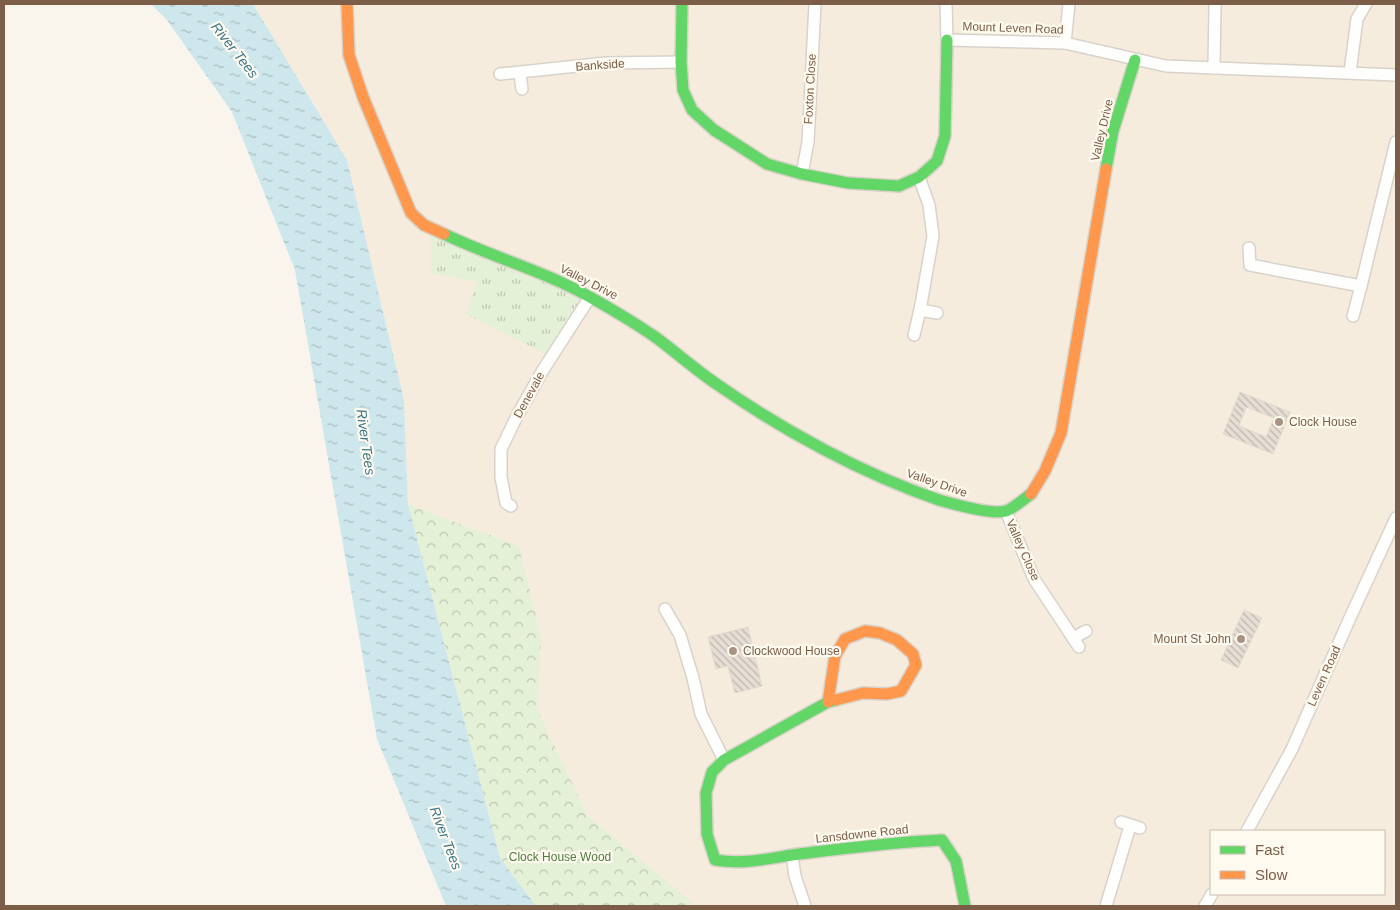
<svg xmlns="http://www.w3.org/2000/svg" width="1400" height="910" viewBox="0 0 1400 910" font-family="Arial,sans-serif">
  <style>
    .residential { fill: #f6ecdd; fill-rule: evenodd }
    .forest { fill: url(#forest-crowns) }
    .park { fill: url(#park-tufts) }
    .water { fill: url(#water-ripples) }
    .building { fill: url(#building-back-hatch); stroke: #e3d9ce; fill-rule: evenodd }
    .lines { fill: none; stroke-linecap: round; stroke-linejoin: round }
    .street-casing { stroke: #d9d2cb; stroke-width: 14 }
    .fast-casing { stroke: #d9d2c9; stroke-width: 14 }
    .slow-casing { stroke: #d9d2c9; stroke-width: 14 }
    .street { stroke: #fefefc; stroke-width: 11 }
    .fast { stroke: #63d668; stroke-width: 11 }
    .slow { stroke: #ff974d; stroke-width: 11 }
    .poi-dot { fill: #a89382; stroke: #fffaf0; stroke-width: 2 }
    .labels { text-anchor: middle; stroke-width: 4.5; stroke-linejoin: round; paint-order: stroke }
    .street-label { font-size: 12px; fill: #7c5e48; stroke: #fffaf0 }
    .poi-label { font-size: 12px; fill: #7c5e48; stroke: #fffaf0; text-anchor: start }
    .park-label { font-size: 12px; fill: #4b7d3c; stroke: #fffaf0 }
    .water-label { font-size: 14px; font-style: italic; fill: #3c788a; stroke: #fffaf0 }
  </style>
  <defs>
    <pattern id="forest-crowns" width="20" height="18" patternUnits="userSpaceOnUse" patternTransform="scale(1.25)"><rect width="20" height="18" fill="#e4f1d6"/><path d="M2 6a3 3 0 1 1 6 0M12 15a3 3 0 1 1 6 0" fill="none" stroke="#bec6b0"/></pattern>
    <pattern id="park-tufts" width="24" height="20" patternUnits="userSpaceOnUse" patternTransform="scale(1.25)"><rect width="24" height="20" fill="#e4f1d6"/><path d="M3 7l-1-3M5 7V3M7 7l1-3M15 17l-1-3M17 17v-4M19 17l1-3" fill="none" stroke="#bec6b0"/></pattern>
    <pattern id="water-ripples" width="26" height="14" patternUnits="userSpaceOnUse" patternTransform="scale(1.25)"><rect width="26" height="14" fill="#cde7ec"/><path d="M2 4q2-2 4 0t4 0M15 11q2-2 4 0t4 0" fill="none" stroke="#abbec1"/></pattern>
    <pattern id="building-back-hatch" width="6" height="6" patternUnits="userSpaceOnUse" patternTransform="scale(1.25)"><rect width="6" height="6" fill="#e6ded4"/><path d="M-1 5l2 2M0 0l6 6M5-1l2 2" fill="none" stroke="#bfb7ae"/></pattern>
  </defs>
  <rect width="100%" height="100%" fill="#f9f5ed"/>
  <path class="residential" d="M253 4H1396V906H697L588 816 538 711 541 636 519 546 408 504 404 400 347 160ZM1211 831H1384V894H1211Z"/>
  <path class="forest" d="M408 504 519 546 541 636 538 711 588 816 697 906H536L500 858Z"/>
  <path class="park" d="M431 228 590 297 552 357 466 314 477 282 431 273Z"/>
  <path class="water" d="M151 4H253L347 160 404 400 408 504 500 858 536 906H446L377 739 295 270 232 112 167 20Z"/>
  <g class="building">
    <path d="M1240 392 1290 412 1273 454 1223 434ZM1246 407 1274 418 1266 437 1239 426Z"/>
    <path d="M1244 610 1262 618 1238 668 1221 660Z"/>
    <path d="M748 627 762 686 735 693 728 666 716 669 708 637Z"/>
  </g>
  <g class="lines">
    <defs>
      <g id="street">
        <path d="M946 4 947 40 1065 43 1166 66 1396 75"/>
        <path d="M1065 43 1069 4"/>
        <path d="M1214 68 1215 4"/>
        <path d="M1350 72 1357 19 1366 4"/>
        <path d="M520 73 522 89"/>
        <path d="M500 74 606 63 681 62"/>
        <path d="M802 174 808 142 815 4"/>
        <path d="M1249 248 1250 265 1361 286 1396 142"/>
        <path d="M920 310 937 313"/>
        <path d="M1353 316 1361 286"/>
        <path d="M914 335 920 310 933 236 929 205 919 177"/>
        <path d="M511 506 506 503 501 477V449L517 416 543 370 590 297"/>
        <path d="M1006 511 1034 579 1079 647"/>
        <path d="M665 609 680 635 693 678 701 714 724 760"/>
        <path d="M1073 638 1086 631"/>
        <path d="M1121 822 1140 828"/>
        <path d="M1247 831 1292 749 1349 620 1396 518"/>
        <path d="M792 855 795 876 805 906"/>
        <path d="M1106 906 1130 826"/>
        <path d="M1205 906 1212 894"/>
      </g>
      <g id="fast">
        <path d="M682 4 681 62 683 90 692 110 714 130 767 164 802 174 848 183 899 186 919 177 937 161 945 136 947 40"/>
        <path d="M1106 169 1113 131 1135 60"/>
        <path d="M444 234C492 257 544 271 590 297 613 310 637 324 658 339 678 354 697 371 718 385 784 431 863 474 939 500 953 504 993 515 1006 511 1013 509 1025 498 1031 494"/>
        <path d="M836 700 828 702 724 760 712 772 706 793 707 834 715 860C744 865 771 858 799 854 847 848 894 842 942 840L956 861 965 906"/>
      </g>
      <g id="slow">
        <path d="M347 4 349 55 363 97 411 213 424 225 444 234"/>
        <path d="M1031 494 1045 471 1061 433 1106 169"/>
        <path d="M828 702 835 656 845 639 865 631 880 633 897 640 913 654 916 665 901 691 887 694 863 693 836 700"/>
      </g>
    </defs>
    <use href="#street" class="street-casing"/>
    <use href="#fast" class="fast-casing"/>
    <use href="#slow" class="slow-casing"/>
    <use href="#street" class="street"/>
    <use href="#fast" class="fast"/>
    <use href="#slow" class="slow"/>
  </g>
  <g class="poi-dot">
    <circle cx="1279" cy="422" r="5"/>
    <circle cx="1241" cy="639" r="5"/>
    <circle cx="733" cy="651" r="5"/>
  </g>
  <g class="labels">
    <g class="street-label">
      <text transform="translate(1013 28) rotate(2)" y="4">Mount Leven Road</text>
      <text transform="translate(600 65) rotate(-4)" y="4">Bankside</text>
      <text transform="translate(810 89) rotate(-87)" y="4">Foxton Close</text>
      <text transform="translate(1102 130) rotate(-77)" y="4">Valley Drive</text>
      <text transform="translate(589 282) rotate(27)" y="4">Valley Drive</text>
      <text transform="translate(529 395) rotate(-61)" y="4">Denevale</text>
      <text transform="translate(937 483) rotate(19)" y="4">Valley Drive</text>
      <text transform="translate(1023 550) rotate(66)" y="4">Valley Close</text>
      <text transform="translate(1324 676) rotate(-66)" y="4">Leven Road</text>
      <text transform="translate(862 834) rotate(-6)" y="4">Lansdowne Road</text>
    </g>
    <g class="poi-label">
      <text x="1289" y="426">Clock House</text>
      <text x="1231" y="643" text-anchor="end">Mount St John</text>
      <text x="743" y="655">Clockwood House</text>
    </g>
    <g class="park-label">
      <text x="560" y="861">Clock House Wood</text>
    </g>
    <g class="water-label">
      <text transform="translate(235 50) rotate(52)" y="5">River Tees</text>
      <text transform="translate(366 442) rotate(82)" y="5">River Tees</text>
      <text transform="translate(446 838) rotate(69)" y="5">River Tees</text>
    </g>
  </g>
  <rect width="1400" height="910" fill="none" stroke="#7c5e48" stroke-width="10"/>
  <rect x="1210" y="830" width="175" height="65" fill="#fffaf0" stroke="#cbbcad"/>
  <rect x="1220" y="846" width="25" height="8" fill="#63d668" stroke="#cbbcad"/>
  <text x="1255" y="855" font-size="15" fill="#7c5e48">Fast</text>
  <rect x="1220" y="871" width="25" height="8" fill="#ff974d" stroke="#cbbcad"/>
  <text x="1255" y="880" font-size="15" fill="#7c5e48">Slow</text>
</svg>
